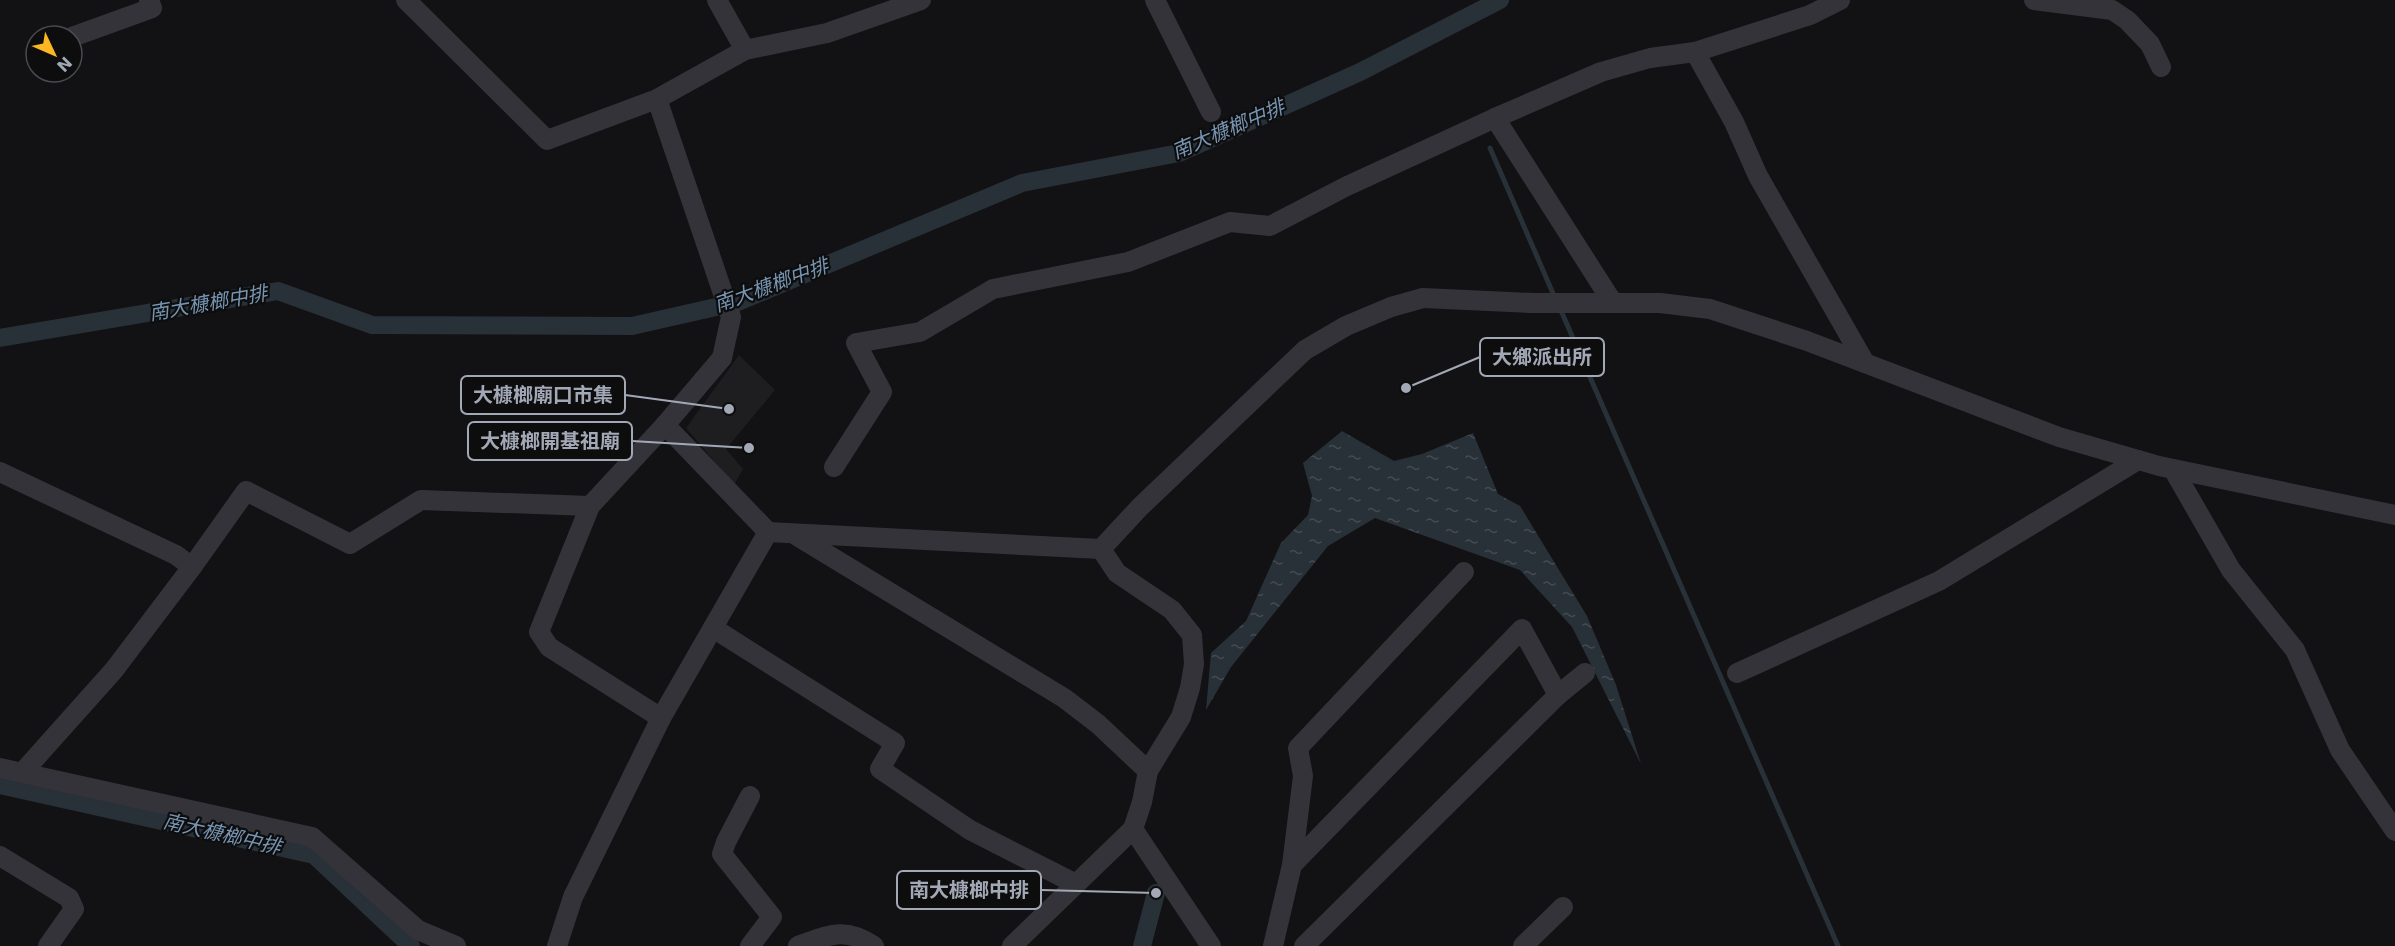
<svg xmlns="http://www.w3.org/2000/svg" width="2395" height="946" viewBox="0 0 2395 946" font-family="'DejaVu Sans','Noto Sans TC',sans-serif">
  <style>
    .built { fill: #1e1e21 }
    .water { fill: url(#water-ripples) }
    .lines { fill: none; stroke-linecap: round; stroke-linejoin: round }
    .stream { stroke: #283038; stroke-width: 5 }
    .canal { stroke: #283038; stroke-width: 18 }
    .minor { stroke: #333339; stroke-width: 20 }
    .labels { text-anchor: middle; stroke-width: 4.5; stroke-linejoin: round; paint-order: stroke }
    .water-label { font-size: 20px; font-style: italic; fill: #7795b2; stroke: #0d0d0e }
    .leader { fill: none; stroke: #a2a8b5; stroke-width: 2 }
    .callout-dot { fill: #a2a8b5; stroke: #0d0d0e; stroke-width: 2 }
    .callout { fill: #0d0d0e; stroke: #a2a8b5; stroke-width: 2 }
    .callout-label { font-size: 20px; text-anchor: middle; font-weight: bold; fill: #a2a8b5 }
  </style>
  <defs>
    <pattern id="water-ripples" width="26" height="14" patternUnits="userSpaceOnUse" patternTransform="scale(1.5)"><rect width="26" height="14" fill="#283038"/><path d="M2 4q2-2 4 0t4 0M15 11q2-2 4 0t4 0" fill="none" stroke="#444b53"/></pattern>
  </defs>
  <rect width="100%" height="100%" fill="#121214"/>
  <path class="built" d="M739 355 775 390 726 449 743 469 734 485 686 428Z"/>
  <path class="water" d="M1342 431 1394 461 1422 454 1473 433 1498 494 1520 506 1587 616 1616 685 1641 764 1572 627 1520 570 1375 518 1328 546 1231 667 1206 710 1211 653 1246 621 1281 543 1308 515 1312 496 1303 463Z"/>
  <g class="lines">
    <g class="stream">
      <path d="M1490 148 1555 298"/>
      <path d="M1559 306 1838 946"/>
    </g>
    <g class="canal">
      <path d="M0 338 278 291 372 325 632 326 738 302 1022 183 1179 153 1360 72 1500 0"/>
      <path d="M0 785 314 855 411 946"/>
      <path d="M1142 946 1156 893"/>
    </g>
    <g class="minor">
      <path d="M406 0 547 140 657 99 745 50 827 33 921 0"/>
      <path d="M717 0 745 50"/>
      <path d="M1155 0 1211 112"/>
      <path d="M2034 0 2112 10 2127 20 2150 44 2161 67"/>
      <path d="M72 37 152 8 149 0"/>
      <path d="M1695 52 1734 122 1758 176 1865 363"/>
      <path d="M1495 118 1601 72 1650 58 1695 52 1810 15 1840 0"/>
      <path d="M665 425 768 532 1101 549"/>
      <path d="M834 467 882 392 856 343 920 332 993 289 1128 262 1230 222 1270 226 1347 186 1495 118 1613 303"/>
      <path d="M2173 469 2231 570 2295 650 2340 750 2395 831"/>
      <path d="M0 472 176 555 192 567"/>
      <path d="M590 506 539 632 549 647 661 718"/>
      <path d="M797 536 1064 698 1098 724 1148 771"/>
      <path d="M1101 549 1140 507 1305 350 1346 326 1391 307 1423 298 1532 303H1660L1710 309 1807 341 2059 437 2159 466 2395 515"/>
      <path d="M1101 549 1117 573 1172 610 1192 635 1194 664 1190 688 1181 717 1148 771 1142 802 1133 829 1211 946"/>
      <path d="M713 628 895 743 880 769 970 830 1076 884"/>
      <path d="M1737 673 1939 581 2138 460"/>
      <path d="M0 768 312 837 418 930 456 946"/>
      <path d="M22 773 114 670 192 567 246 491 350 544 421 500 590 506 665 425 722 358 731 317 657 99"/>
      <path d="M0 856 69 898 74 909 48 946"/>
      <path d="M1292 865 1522 629 1558 695"/>
      <path d="M557 946 573 897 661 718 768 532"/>
      <path d="M750 946 772 917 722 854 726 842 750 796"/>
      <path d="M798 946C829 935 844 926 874 946"/>
      <path d="M1012 946 1133 829"/>
      <path d="M1273 946 1292 865 1303 776 1298 748 1464 572"/>
      <path d="M1304 946 1558 695 1585 673"/>
      <path d="M1523 946 1563 907"/>
    </g>
  </g>
  <g class="labels">
    <g class="water-label">
      <text transform="translate(1228 129) rotate(-23)" y="7">南大槺榔中排</text>
      <text transform="translate(771 285) rotate(-20)" y="7">南大槺榔中排</text>
      <text transform="translate(208 303) rotate(-10)" y="7">南大槺榔中排</text>
      <text transform="translate(222 834) rotate(13)" y="7">南大槺榔中排</text>
    </g>
  </g>
  <path class="leader" d="M1406 388L1480 357M729 409L625 395M749 448L632 441M1156 893L1041 890"/>
  <g class="callout-dot">
    <circle cx="1406" cy="388" r="6"/>
    <circle cx="729" cy="409" r="6"/>
    <circle cx="749" cy="448" r="6"/>
    <circle cx="1156" cy="893" r="6"/>
  </g>
  <g class="callout">
    <rect x="1480" y="338" width="124" height="38" rx="6"/>
    <rect x="461" y="376" width="164" height="38" rx="6"/>
    <rect x="468" y="422" width="164" height="38" rx="6"/>
    <rect x="897" y="871" width="144" height="38" rx="6"/>
  </g>
  <g class="callout-label">
    <text x="1542" y="364">大鄉派出所</text>
    <text x="543" y="402">大槺榔廟口市集</text>
    <text x="550" y="448">大槺榔開基祖廟</text>
    <text x="969" y="897">南大槺榔中排</text>
  </g>
  <g transform="translate(54 54) rotate(134)"><circle r="28" fill="#0d0d0e" stroke="#494b51" stroke-width="1.5"/>
  <path d="M0-4.5L10 22L0 15L-10 22Z" fill="#fab723"/>
  <text y="-9" font-size="16" font-weight="bold" text-anchor="middle" fill="#a2a8b5">N</text>
  </g>
</svg>
